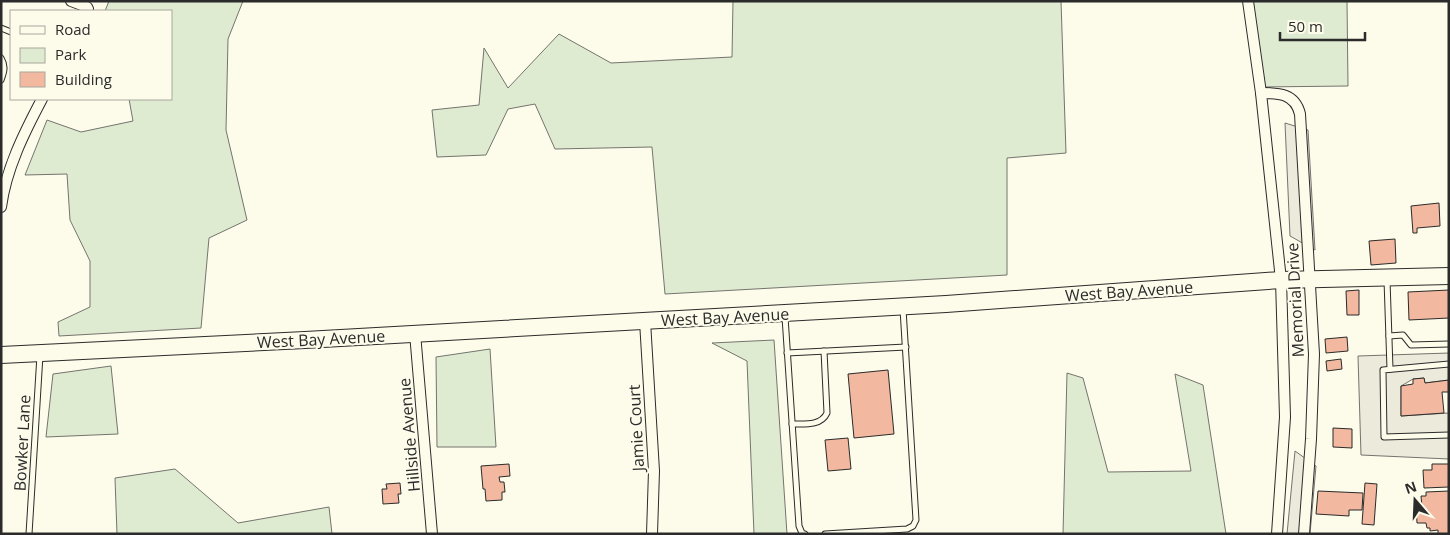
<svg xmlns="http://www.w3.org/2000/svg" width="1450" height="535" viewBox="0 0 1450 535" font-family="'Open Sans',sans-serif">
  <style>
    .green { fill: #deebd1; stroke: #74746e }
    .parking { fill: #eceadb; stroke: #74746e }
    .building { fill: #f2b8a0; stroke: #2b2b2b }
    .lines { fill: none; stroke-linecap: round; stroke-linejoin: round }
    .service-casing { stroke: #2b2b2b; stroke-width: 7 }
    .minor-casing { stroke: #2b2b2b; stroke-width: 12 }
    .primary-casing { stroke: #2b2b2b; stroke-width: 18 }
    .service { stroke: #fdfbea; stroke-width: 5 }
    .minor { stroke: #fdfbea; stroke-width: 10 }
    .primary { stroke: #fdfbea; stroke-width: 16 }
    .labels { text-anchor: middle; stroke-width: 4; stroke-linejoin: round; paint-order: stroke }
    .street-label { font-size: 16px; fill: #2b2b2b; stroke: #fdfbea }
  </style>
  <rect width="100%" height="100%" fill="#fdfbea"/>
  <g class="green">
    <path d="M109 1H243L228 39 226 130 247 220 209 238 201 328 59 336 58 322 90 307V261L70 220 67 174 25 175 47 120 81 132 133 121 129 99H171V11H105Z"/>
    <path d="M733 1H1061L1066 153 1007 158V275L665 294 652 147 555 149 535 104 508 109 486 155 437 157 432 110 479 105 484 48 508 88 559 34 611 63 732 57Z"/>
    <path d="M1248 1H1347L1348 86 1260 87Z"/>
    <path d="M774 340 787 534H754L747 361 712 343Z"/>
    <path d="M490 349 496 447H437L436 357Z"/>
    <path d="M111 366 118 434 46 437 53 374Z"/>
    <path d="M1067 373 1083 378 1108 472 1191 471 1175 374 1203 385 1226 534H1063Z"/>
    <path d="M175 469 238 523 329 507 332 534H117L115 478Z"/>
  </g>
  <g class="parking">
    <path d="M1285 123 1308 130 1315 250 1290 236Z"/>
    <path d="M1449 353V380L1425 383 1424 378 1413 379 1401 386V416L1449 413V459L1361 455 1358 356Z"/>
    <path d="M1295 451 1316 466 1310 534H1287Z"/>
  </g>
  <g class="building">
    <path d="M1439 203 1440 226 1417 228V233H1413L1411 206Z"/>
    <path d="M1395 239 1396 263 1371 265 1369 241Z"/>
    <path d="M1359 290V315H1347L1346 291Z"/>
    <path d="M1449 290V318L1409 320 1408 292Z"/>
    <path d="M1347 337 1348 351 1326 353 1325 339Z"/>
    <path d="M1341 359 1342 369 1327 371 1326 361Z"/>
    <path d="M888 370 894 434 854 438 848 374Z"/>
    <path d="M1424 378 1425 383 1449 380V392H1442L1444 413 1401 416V386L1413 384V379Z"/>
    <path d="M1333 428 1352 429V448L1333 447Z"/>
    <path d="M848 438 851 469 828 471 825 440Z"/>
    <path d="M509 464 510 476 499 477 500 482H504L505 492H502V500L486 501 485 489H483L481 466Z"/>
    <path d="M1432 464H1449V487L1424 488 1423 470H1432Z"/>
    <path d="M400 483 401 494H398L399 503 383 504 382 489H387L386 484Z"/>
    <path d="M1365 483 1377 484 1374 525 1362 524Z"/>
    <path d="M1318 491 1363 493 1362 510H1349V516L1316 514Z"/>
    <path d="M1449 491V534H1438V530L1430 531V528H1427L1426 523H1417L1416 507H1422L1421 496H1426V492Z"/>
  </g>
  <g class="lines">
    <defs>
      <g id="service">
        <path d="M1 28 11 32"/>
        <path d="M1 58C6 66 4 72 1 80"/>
        <path d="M1387 280 1390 369"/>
        <path d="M785 317 799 526 802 533 805 534"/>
        <path d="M1389 336 1403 335 1411 345 1449 344"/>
        <path d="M787 353 906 347"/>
        <path d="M1449 364 1383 370 1384 437 1449 435"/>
        <path d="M792 424C805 424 821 426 827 413L824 351"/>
        <path d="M29 534 40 355"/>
        <path d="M825 534 907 529 913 526 916 520 903 309"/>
      </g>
      <g id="minor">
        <path d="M71 1 87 7 88 9"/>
        <path d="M1248 1 1261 93"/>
        <path d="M1 207C6 169 24 133 42 99"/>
        <path d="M645 321 654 471 652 534"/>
        <path d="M415 333 432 534"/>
        <path d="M1277 534 1285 417 1281 280 1261 93C1278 93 1295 93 1300 114L1314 354 1311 439 1304 534"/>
      </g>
      <path id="primary" d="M1 355 305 340 946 304 1281 280 1449 276"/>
    </defs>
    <use href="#service" class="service-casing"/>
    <use href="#minor" class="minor-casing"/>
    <use href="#primary" class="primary-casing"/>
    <use href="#service" class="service"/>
    <use href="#minor" class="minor"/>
    <use href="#primary" class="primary"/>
  </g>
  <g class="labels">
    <g class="street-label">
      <text transform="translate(1129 291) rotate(-4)" y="6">West Bay Avenue</text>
      <text transform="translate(1295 300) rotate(-93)" y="6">Memorial Drive</text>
      <text transform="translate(725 317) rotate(-3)" y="6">West Bay Avenue</text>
      <text transform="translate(321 339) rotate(-3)" y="6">West Bay Avenue</text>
      <text transform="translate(636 428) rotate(-93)" y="6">Jamie Court</text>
      <text transform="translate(409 435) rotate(-95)" y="6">Hillside Avenue</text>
      <text transform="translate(22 443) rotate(-87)" y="6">Bowker Lane</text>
    </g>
  </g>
  <rect width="1450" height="535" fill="none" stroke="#2b2b2b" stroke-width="5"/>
  <rect x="10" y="10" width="162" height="90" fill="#fdfbea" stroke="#a9a89e"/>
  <rect x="20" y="26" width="25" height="8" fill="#fdfbea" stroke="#a9a89e"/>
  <text x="55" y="35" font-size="15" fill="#2b2b2b">Road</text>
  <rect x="20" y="48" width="25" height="15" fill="#deebd1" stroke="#a9a89e"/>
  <text x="55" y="60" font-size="15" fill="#2b2b2b">Park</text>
  <rect x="20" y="72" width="25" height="15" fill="#f2b8a0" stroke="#a9a89e"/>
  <text x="55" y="85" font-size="15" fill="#2b2b2b">Building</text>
  <g transform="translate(1415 500) rotate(341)" stroke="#fdfbea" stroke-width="4" paint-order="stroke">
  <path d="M0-4L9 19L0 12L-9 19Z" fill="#2b2b2b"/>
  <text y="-8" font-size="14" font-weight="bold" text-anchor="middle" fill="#2b2b2b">N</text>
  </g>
  <path d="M1280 32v8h85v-8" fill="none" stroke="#2b2b2b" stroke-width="2.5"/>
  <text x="1288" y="32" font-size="15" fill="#2b2b2b" stroke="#fdfbea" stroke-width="4" paint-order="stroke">50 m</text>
</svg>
